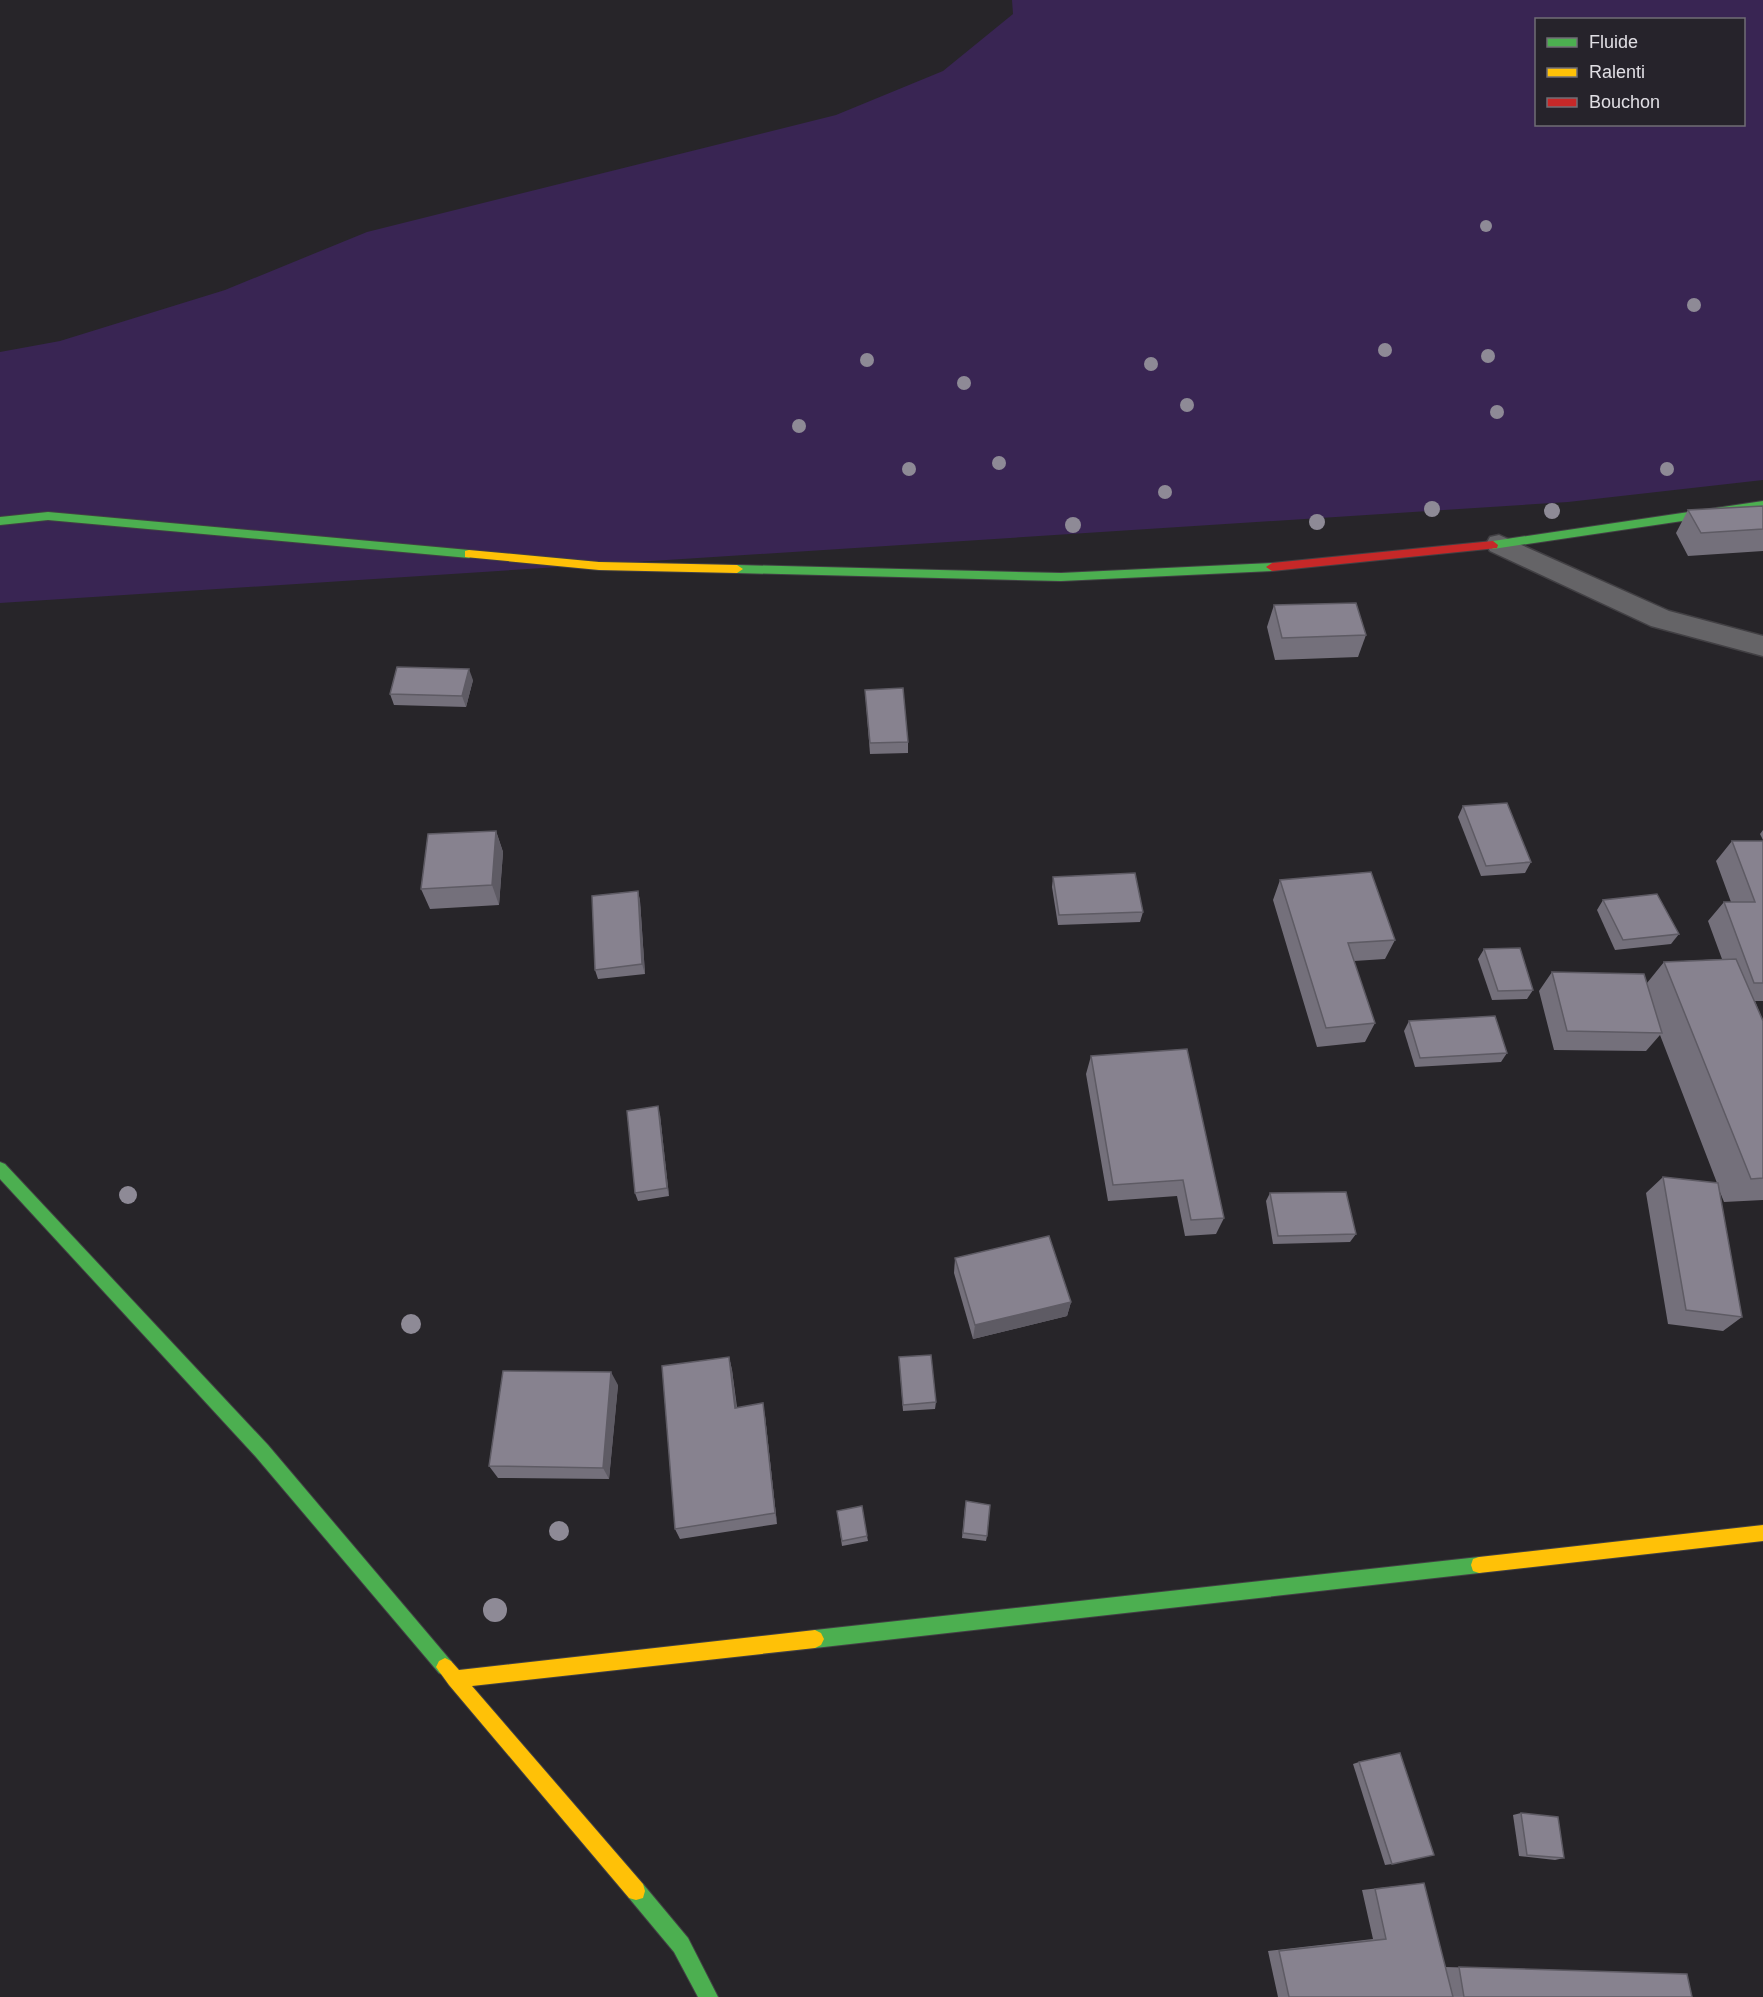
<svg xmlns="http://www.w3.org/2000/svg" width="1763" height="1997" viewBox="0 0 1763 1997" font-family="Helvetica,sans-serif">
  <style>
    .green { fill: #392553; fill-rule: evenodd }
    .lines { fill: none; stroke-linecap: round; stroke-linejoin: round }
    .street-casing { stroke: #424044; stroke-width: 3 }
    .fast-casing { stroke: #424044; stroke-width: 2 }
    .slow-casing { stroke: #424044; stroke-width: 2 }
    .jam-casing { stroke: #424044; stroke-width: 2 }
    .street { fill: #656467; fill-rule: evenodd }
    .fast { fill: #4caf50; fill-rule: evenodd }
    .slow { fill: #ffc107; fill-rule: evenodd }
    .jam { fill: #c62828; fill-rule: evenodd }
    .tree { fill: #8e8a96 }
    .wall { fill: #74707b }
    .shaded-wall { fill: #5e5b64 }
    .building { fill: #87828f; stroke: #5e5b64; stroke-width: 1.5 }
  </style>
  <rect width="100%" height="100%" fill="#272529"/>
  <path class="green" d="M1012 0H1763V480L1568 502 0 603V352L60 341 225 290 367 232 836 115 943 71 1013 14ZM1536 20H1744V124H1536Z"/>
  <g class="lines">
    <defs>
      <path id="street" d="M1499 535 1669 611 1763 636V656L1651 626 1490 551 1486 544 1490 537Z"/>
      <g id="fast">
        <path d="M1763 501V509L1493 549 1488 545 1493 541Z"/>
        <path d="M48 512 469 550 475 554 469 558 48 520 0 525V517Z"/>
        <path d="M1272 563 1278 567 1272 571 1061 581 737 573 731 569 737 565 1061 573Z"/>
        <path d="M0 1162 5 1164 268 1445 451 1661 454 1667 451 1673 445 1676 439 1673 256 1457 0 1179Z"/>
        <path d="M1479 1557 1485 1559 1487 1565 1485 1571 1479 1573 815 1648 809 1645 806 1639 809 1633 815 1630Z"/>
        <path d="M636 1882 643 1884 688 1938 718 1997H698L674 1952 629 1898 627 1891 629 1884Z"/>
      </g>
      <g id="slow">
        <path d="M469 550 599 562 737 565 743 569 737 573 599 570 465 557V551Z"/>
        <path d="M1763 1525V1541L1479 1573 1473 1571 1471 1565 1473 1559 1479 1557Z"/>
        <path d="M815 1630 821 1633 824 1639 821 1645 815 1648 472 1686 643 1884 645 1891 643 1898 636 1900 629 1898 449 1685 436 1667 439 1661 445 1658 451 1661 459 1670Z"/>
      </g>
      <path id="jam" d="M1493 541 1498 545 1497 548 1272 571 1266 567 1272 563Z"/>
    </defs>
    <use href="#street" class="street-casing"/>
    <use href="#fast" class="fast-casing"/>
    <use href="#slow" class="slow-casing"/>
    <use href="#jam" class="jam-casing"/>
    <use href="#street" class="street"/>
    <use href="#fast" class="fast"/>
    <use href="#slow" class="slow"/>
    <use href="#jam" class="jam"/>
  </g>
  <g class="tree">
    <circle cx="1486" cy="226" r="6"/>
    <circle cx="1694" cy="305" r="7"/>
    <circle cx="1385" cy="350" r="7"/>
    <circle cx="1488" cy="356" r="7"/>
    <circle cx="867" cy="360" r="7"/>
    <circle cx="1151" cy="364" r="7"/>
    <circle cx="964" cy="383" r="7"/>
    <circle cx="1187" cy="405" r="7"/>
    <circle cx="1497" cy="412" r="7"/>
    <circle cx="799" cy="426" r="7"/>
    <circle cx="999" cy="463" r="7"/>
    <circle cx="909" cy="469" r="7"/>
    <circle cx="1667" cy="469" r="7"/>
    <circle cx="1165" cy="492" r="7"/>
    <circle cx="1432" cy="509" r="8"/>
    <circle cx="1552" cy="511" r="8"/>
    <circle cx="1317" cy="522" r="8"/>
    <circle cx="1073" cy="525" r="8"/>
    <circle cx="128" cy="1195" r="9"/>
    <circle cx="411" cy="1324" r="10"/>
    <circle cx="559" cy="1531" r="10"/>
    <circle cx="495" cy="1610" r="12"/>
  </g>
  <g class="wall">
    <path d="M1763 506V551L1688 556 1676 533 1688 510Z"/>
    <path d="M1274 605 1366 635 1358 657 1275 660 1267 627Z"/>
    <path d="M473 680 466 707 394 705 390 694Z"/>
    <path d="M865 690 908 742V753L870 754Z"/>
    <path d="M1463 806 1531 862 1525 873 1481 876 1458 817Z"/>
    <path d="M1763 830V840L1760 834Z"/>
    <path d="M496 831 503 852 499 905 430 909 421 889Z"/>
    <path d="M1732 841H1763V1001H1755L1763 1021V1200L1724 1202 1718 1187 1742 1317 1723 1331 1668 1324 1646 1193 1663 1177 1717 1183 1660 1035 1646 1051 1554 1050 1539 991 1552 972 1647 983 1664 962 1722 959 1708 921 1724 902H1731L1716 861Z"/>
    <path d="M1053 877 1143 912 1140 922 1058 925 1052 887Z"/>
    <path d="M1280 880 1395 940 1385 959 1354 961 1375 1023 1365 1042 1317 1047 1273 900Z"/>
    <path d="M638 891 640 901 645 974 598 979 595 970Z"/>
    <path d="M1603 900 1679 934 1671 944 1615 950 1597 910Z"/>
    <path d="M1484 949 1533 990 1527 999 1492 1000 1478 959Z"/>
    <path d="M1409 1021 1507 1053 1501 1062 1415 1067 1404 1031Z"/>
    <path d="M1091 1056 1224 1218 1216 1234 1185 1236 1177 1196 1108 1201 1086 1074Z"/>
    <path d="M660 1115 669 1196 638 1201 635 1193Z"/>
    <path d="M1270 1193 1356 1234 1350 1242 1273 1244 1266 1201Z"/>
    <path d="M955 1258 1071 1302 1067 1316 973 1339 954 1273Z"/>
    <path d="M729 1357 732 1370 737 1407 765 1416 777 1524 680 1539 675 1529Z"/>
    <path d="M899 1357 936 1402 935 1409 903 1411Z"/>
    <path d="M618 1385 609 1479 498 1478 489 1466Z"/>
    <path d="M965 1507 987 1536 986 1541 962 1538Z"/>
    <path d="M837 1511 867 1536 868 1541 842 1546Z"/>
    <path d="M1359 1762 1392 1864 1385 1865 1353 1764Z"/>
    <path d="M1521 1813 1564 1858 1555 1860 1519 1856 1513 1815Z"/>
    <path d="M1424 1883 1445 1967 1687 1974 1692 1997H1278L1268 1951 1373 1939 1362 1890Z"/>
  </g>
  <g class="shaded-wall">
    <path d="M469 669 473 680 466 707 462 696Z"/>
    <path d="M496 831 503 852 499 905 492 885Z"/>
    <path d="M638 891 640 901 645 974 642 964Z"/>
    <path d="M658 1106 660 1115 669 1196 667 1188Z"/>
    <path d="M1071 1302 1067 1316 973 1339 975 1325Z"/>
    <path d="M729 1357 732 1370 738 1420 735 1408Z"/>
    <path d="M611 1372 618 1385 609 1479 603 1468Z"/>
    <path d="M763 1403 765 1416 777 1524 775 1513Z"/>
  </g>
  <g class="building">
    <path d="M1763 506V529L1701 533 1688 510Z"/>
    <path d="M1356 603 1366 635 1282 638 1274 605Z"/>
    <path d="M397 667 469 669 462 696 390 694Z"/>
    <path d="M903 688 908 742 870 743 865 690Z"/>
    <path d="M1507 803 1531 862 1486 866 1463 806Z"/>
    <path d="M496 831 492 885 421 889 428 834Z"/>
    <path d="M1732 841H1763V983H1754L1724 902H1755Z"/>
    <path d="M1371 872 1395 940 1348 943 1375 1023 1326 1028 1280 880Z"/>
    <path d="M1135 873 1143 912 1059 915 1053 877Z"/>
    <path d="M638 891 642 964 595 970 592 896Z"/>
    <path d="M1657 894 1679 934 1623 940 1603 900Z"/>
    <path d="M1520 948 1533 990 1498 991 1484 949Z"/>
    <path d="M1736 959 1763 1021V1178L1751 1179 1664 962Z"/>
    <path d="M1552 972 1644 974 1662 1033 1567 1031Z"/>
    <path d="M1495 1016 1507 1053 1420 1058 1409 1021Z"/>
    <path d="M1187 1049 1224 1218 1191 1220 1183 1180 1113 1185 1091 1056Z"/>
    <path d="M658 1106 667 1188 635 1193 627 1111Z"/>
    <path d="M1663 1177 1718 1183 1742 1317 1686 1310Z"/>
    <path d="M1346 1192 1356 1234 1278 1236 1270 1193Z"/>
    <path d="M1049 1236 1071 1302 975 1325 955 1258Z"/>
    <path d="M931 1355 936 1402 903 1405 899 1357Z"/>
    <path d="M729 1357 735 1408 763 1403 775 1513 675 1529 662 1366Z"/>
    <path d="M503 1371 611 1372 603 1468 489 1466Z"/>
    <path d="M966 1501 990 1505 987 1536 963 1533Z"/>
    <path d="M862 1506 867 1536 842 1541 837 1511Z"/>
    <path d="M1400 1753 1434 1855 1392 1864 1359 1762Z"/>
    <path d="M1521 1813 1558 1817 1564 1858 1527 1855Z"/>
    <path d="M1424 1883 1453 1997H1289L1279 1951 1386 1939 1375 1889Z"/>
    <path d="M1459 1967 1687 1974 1692 1997H1464Z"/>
  </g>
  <rect x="1535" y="18" width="210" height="108" fill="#26232b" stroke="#706e75" stroke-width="1.5"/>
  <rect x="1547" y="38" width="30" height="9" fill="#4caf50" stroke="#706e75" stroke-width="1.5"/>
  <text x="1589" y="48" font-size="18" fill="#e0dee4">Fluide</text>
  <rect x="1547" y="68" width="30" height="9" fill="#ffc107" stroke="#706e75" stroke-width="1.5"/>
  <text x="1589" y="78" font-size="18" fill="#e0dee4">Ralenti</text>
  <rect x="1547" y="98" width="30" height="9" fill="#c62828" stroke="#706e75" stroke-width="1.5"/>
  <text x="1589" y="108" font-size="18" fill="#e0dee4">Bouchon</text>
</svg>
